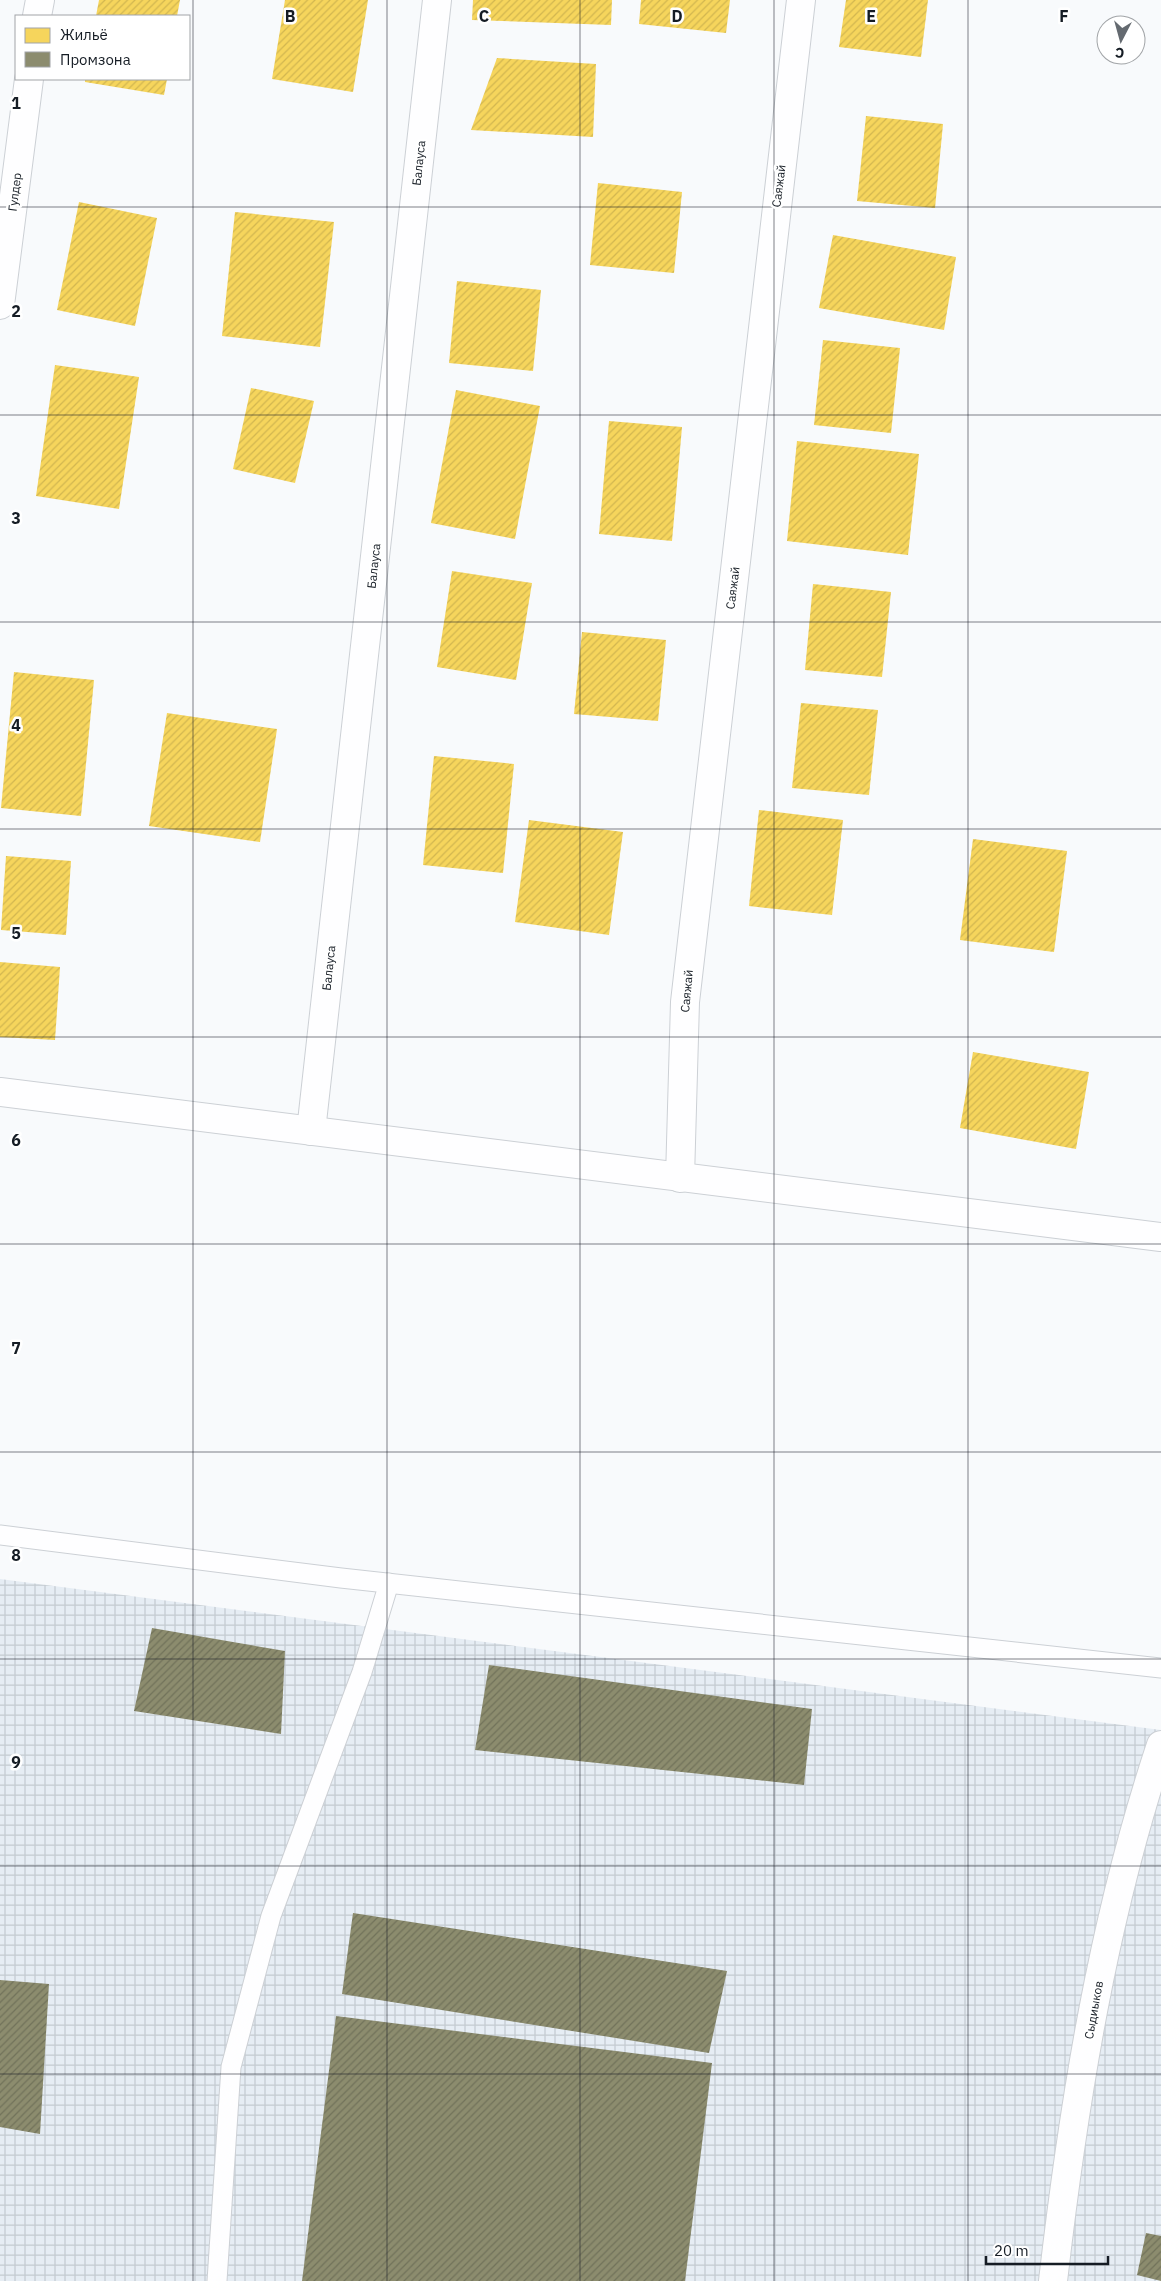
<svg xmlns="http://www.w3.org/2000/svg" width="1161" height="2281" viewBox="0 0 1161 2281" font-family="'IBM Plex Sans',sans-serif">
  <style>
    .industrial { fill: url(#industrial-grid) }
    .homes { fill: url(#homes-hatch) }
    .industry { fill: url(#industry-hatch) }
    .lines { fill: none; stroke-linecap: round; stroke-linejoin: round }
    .service-casing { stroke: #ccd0d5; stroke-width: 21 }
    .minor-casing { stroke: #ccd0d5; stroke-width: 30 }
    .secondary-casing { stroke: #ccd0d5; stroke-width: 30 }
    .service { stroke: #fefeff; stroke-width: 19 }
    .minor { stroke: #fefeff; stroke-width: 28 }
    .secondary { stroke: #fefeff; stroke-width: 28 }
    .grid { fill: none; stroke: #151c24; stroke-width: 1; stroke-opacity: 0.55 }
    .labels { text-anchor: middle; stroke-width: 5; stroke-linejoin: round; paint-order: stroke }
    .street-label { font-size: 12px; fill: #151c24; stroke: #fff }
    .grid-label { font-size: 16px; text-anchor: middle; font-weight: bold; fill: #151c24; stroke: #fff; stroke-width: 5; stroke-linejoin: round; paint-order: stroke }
  </style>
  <defs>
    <pattern id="industrial-grid" width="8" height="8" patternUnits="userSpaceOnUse" patternTransform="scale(1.25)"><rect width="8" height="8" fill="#e6edf4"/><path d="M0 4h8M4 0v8" fill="none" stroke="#c4cbd1"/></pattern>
    <pattern id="homes-hatch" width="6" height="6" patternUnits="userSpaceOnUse" patternTransform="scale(1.25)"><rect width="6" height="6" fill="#f6d55c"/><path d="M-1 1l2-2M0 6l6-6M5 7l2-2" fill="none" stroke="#d2b650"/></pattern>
    <pattern id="industry-hatch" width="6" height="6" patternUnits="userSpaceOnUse" patternTransform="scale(1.25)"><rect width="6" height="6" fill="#8c8c6e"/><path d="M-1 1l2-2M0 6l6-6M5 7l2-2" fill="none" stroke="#71725a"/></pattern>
  </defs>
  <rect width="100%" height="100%" fill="#f8fafc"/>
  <path class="industrial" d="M0 1579 1161 1730V2281H0Z"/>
  <g class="homes">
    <path d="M99 0H180L177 16H96Z"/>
    <path d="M285 0H368L353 92 272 79Z"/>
    <path d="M473 0H612L611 25 472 20Z"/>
    <path d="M641 0H730L726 33 639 24Z"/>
    <path d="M846 0H928L921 57 839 47Z"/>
    <path d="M497 58 596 64 593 137 471 130Z"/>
    <path d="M85 79H167L164 95 85 82Z"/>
    <path d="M866 116 943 124 935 208 857 201Z"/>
    <path d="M598 183 682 192 674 273 590 265Z"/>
    <path d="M79 202 157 218 135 326 57 310Z"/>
    <path d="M235 212 334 222 320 347 222 336Z"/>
    <path d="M833 235 956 257 944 330 819 308Z"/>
    <path d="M457 281 541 290 533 371 449 363Z"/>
    <path d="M823 340 900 348 891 433 814 425Z"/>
    <path d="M55 365 139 377 119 509 36 496Z"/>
    <path d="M251 388 314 401 295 483 233 469Z"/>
    <path d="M456 390 540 406 515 539 431 523Z"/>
    <path d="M609 421 682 427 672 541 599 534Z"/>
    <path d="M797 441 919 454 908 555 787 541Z"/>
    <path d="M452 571 532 583 516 680 437 667Z"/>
    <path d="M813 584 891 592 882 677 805 670Z"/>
    <path d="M582 632 666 640 658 721 574 714Z"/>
    <path d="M14 672 94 680 81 816 1 808Z"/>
    <path d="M801 703 878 710 869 795 792 788Z"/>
    <path d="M167 713 277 729 260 842 149 826Z"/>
    <path d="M434 756 514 764 503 873 423 865Z"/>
    <path d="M759 810 843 820 832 915 749 906Z"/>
    <path d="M529 820 623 832 609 935 515 922Z"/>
    <path d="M973 839 1067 851 1054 952 960 940Z"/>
    <path d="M6 856 71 861 66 935 1 930Z"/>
    <path d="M0 962 60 967 55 1040 0 1037Z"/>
    <path d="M973 1052 1089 1072 1076 1149 960 1128Z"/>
  </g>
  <g class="industry">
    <path d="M152 1628 285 1651 281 1734 134 1711Z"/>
    <path d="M489 1665 812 1709 804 1785 475 1750Z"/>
    <path d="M353 1913 727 1971 709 2053 342 1994Z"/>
    <path d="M0 1980 49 1984 40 2134 0 2127Z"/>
    <path d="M336 2016 712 2063 685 2281H302Z"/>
    <path d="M1146 2233 1161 2236V2281L1137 2275Z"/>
  </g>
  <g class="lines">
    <defs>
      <g id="service">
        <path d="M0 1535 341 1578 1161 1668"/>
        <path d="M217 2281 231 2067 271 1916 362 1672 389 1583"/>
      </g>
      <g id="minor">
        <path d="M37 16 40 0"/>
        <path d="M0 305 29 79"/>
        <path d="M311 1131 437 0"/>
        <path d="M680 1178 685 1002 801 0"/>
      </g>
      <g id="secondary">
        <path d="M0 1092 1161 1237"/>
        <path d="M1053 2281C1074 2100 1103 1919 1161 1745"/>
      </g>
    </defs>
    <use href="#service" class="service-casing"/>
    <use href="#minor" class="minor-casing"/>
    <use href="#secondary" class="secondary-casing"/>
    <use href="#service" class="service"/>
    <use href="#minor" class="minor"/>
    <use href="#secondary" class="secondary"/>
  </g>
  <path class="grid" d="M193 0V2281M387 0V2281M580 0V2281M774 0V2281M968 0V2281M0 207H1161M0 415H1161M0 622H1161M0 829H1161M0 1037H1161M0 1244H1161M0 1452H1161M0 1659H1161M0 1866H1161M0 2074H1161"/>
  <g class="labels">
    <g class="street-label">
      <text transform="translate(419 163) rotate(-84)" y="4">Балауса</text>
      <text transform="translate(779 186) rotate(-83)" y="4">Саяжай</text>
      <text transform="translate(15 192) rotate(-83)" y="4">Гулдер</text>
      <text transform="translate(374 566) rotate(-84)" y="4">Балауса</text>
      <text transform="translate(733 588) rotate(-83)" y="4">Саяжай</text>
      <text transform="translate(329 968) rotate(-84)" y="4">Балауса</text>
      <text transform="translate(687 991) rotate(-85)" y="4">Саяжай</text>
      <text transform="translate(1094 2010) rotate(-80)" y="4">Сыдиыков</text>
    </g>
  </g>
  <g class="grid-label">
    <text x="290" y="22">B</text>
    <text x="484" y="22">C</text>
    <text x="677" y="22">D</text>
    <text x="871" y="22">E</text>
    <text x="1064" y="22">F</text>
    <text x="16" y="109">1</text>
    <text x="16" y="317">2</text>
    <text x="16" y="524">3</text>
    <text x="16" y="731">4</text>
    <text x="16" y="939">5</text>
    <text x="16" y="1146">6</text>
    <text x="16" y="1354">7</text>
    <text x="16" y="1561">8</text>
    <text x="16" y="1768">9</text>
  </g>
  <rect x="15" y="15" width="175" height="65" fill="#ffffff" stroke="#a1a4a7"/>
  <rect x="25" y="28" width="25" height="15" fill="#f6d55c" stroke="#a1a4a7"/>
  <text x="60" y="40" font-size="15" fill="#151c24">Жильё</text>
  <rect x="25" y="52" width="25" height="15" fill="#8c8c6e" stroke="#a1a4a7"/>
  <text x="60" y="65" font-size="15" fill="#151c24">Промзона</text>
  <g transform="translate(1121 40) rotate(186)"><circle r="24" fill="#ffffff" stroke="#a1a4a7"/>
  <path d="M0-4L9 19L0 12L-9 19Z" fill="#646a70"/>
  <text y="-8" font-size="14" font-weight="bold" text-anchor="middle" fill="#151c24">С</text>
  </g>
  <path d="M986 2256v8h122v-8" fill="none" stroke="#151c24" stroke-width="2.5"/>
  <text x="994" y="2256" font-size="15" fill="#151c24" stroke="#ffffff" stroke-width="4" paint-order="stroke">20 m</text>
</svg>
